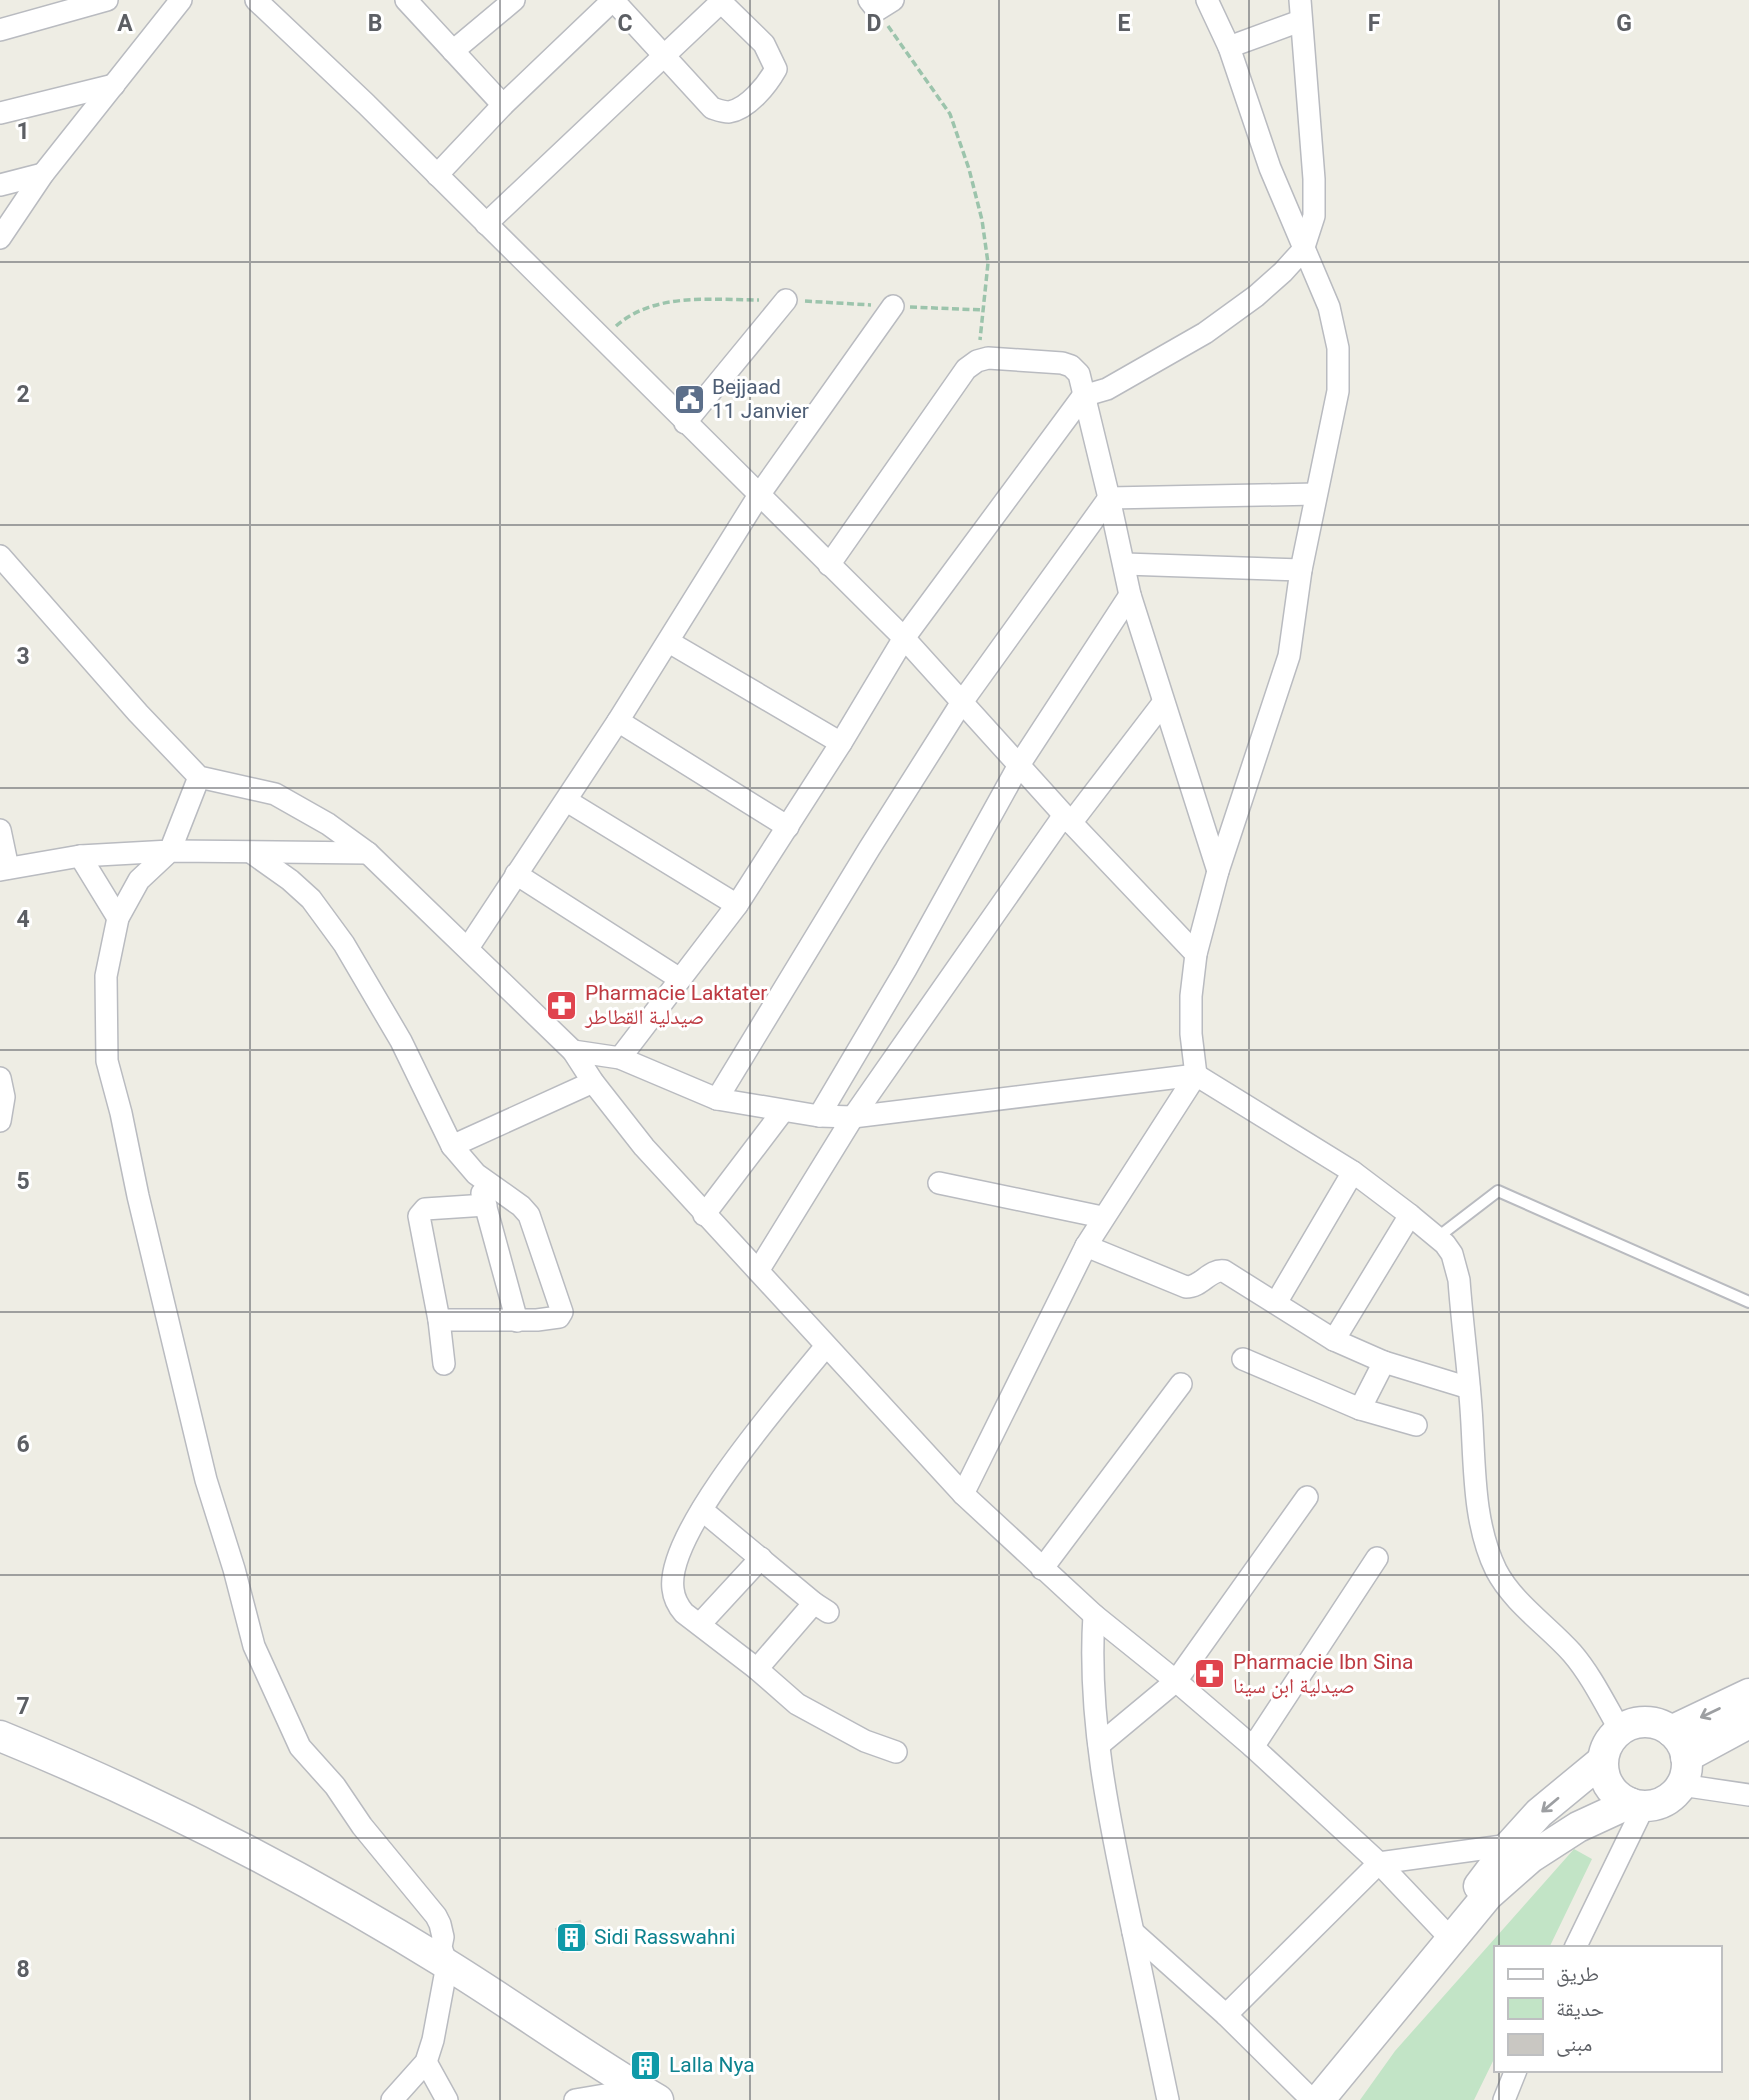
<svg xmlns="http://www.w3.org/2000/svg" width="1749" height="2100" viewBox="0 0 1749 2100" font-family="Roboto,'Noto Naskh Arabic',sans-serif">
  <style>
    .green { fill: #c2e4c6 }
    .building { fill: #c9c7c2; stroke: #d2cfc3; stroke-width: 2 }
    .lines { fill: none; stroke-linecap: round; stroke-linejoin: round }
    .lane-casing { stroke: #b9bbc0; stroke-width: 14 }
    .street-casing { stroke: #b9bbc0; stroke-width: 24 }
    .secondary-casing { stroke: #b8babf; stroke-width: 33 }
    .path { stroke: #9cc4ac; stroke-width: 3.5; stroke-dasharray: 7 3.5; stroke-linecap: butt }
    .lane { stroke: #fff; stroke-width: 10 }
    .street { stroke: #fff; stroke-width: 21 }
    .secondary { stroke: #fff; stroke-width: 30 }
    .oneway { stroke: #9d9fa2 }
    .grid { fill: none; stroke: #5c5f64; stroke-width: 2; stroke-opacity: 0.55 }
    .labels { text-anchor: middle; stroke-width: 6; stroke-linejoin: round; paint-order: stroke }
    .service-label { font-size: 21px; fill: #4e5e75; stroke: #fff; text-anchor: start }
    .health-label { font-size: 21px; fill: #be3a42; stroke: #fff; text-anchor: start }
    .culture-label { font-size: 21px; fill: #0d838f; stroke: #fff; text-anchor: start }
    .grid-label { font-size: 23px; text-anchor: middle; font-weight: bold; fill: #5c5f64; stroke: #fff; stroke-width: 6; stroke-linejoin: round; paint-order: stroke }
  </style>
  <rect width="100%" height="100%" fill="#eeede4"/>
  <path class="green" d="M1574 1849 1592 1859 1549 1948H1495V2057L1474 2100H1360L1395 2051Z"/>
  <g class="building">
    <path d="M580 1921 587 1944 563 1952 556 1929Z"/>
    <path d="M652 2052 660 2071 650 2075 634 2065 632 2060Z"/>
  </g>
  <g class="lines">
    <defs>
      <path id="lane" d="M1438 1237 1498 1191 1749 1302"/>
      <g id="street">
        <path d="M256 0 366 104 904 638 1064 815 1196 954"/>
        <path d="M406 0 503 105"/>
        <path d="M613 0 712 108C718 110 723 112 729 112 748 109 767 85 776 69L764 44 719 0"/>
        <path d="M869 0 877 10 893 0"/>
        <path d="M0 30 107 0"/>
        <path d="M1229 47 1300 21"/>
        <path d="M453 51 514 0"/>
        <path d="M0 113 114 85"/>
        <path d="M437 175 503 105 613 0"/>
        <path d="M0 185 43 174"/>
        <path d="M486 224 723 0"/>
        <path d="M0 238 43 174 181 0"/>
        <path d="M685 423 786 300"/>
        <path d="M0 556 138 713 199 777 275 794 328 824 368 853 573 1051 593 1082 644 1147 963 1494 1094 1615 1176 1681 1253 1747 1379 1863 1451 1939"/>
        <path d="M1125 564 1301 570"/>
        <path d="M829 565 966 369 977 361 988 358 1062 363 1071 366 1079 374 1109 498 1130 595 1218 871"/>
        <path d="M669 642 841 743"/>
        <path d="M618 721 788 827"/>
        <path d="M567 801 737 905"/>
        <path d="M1071 823 1163 703"/>
        <path d="M0 830 8 868"/>
        <path d="M252 853 290 880 311 899 344 944 401 1041 452 1146 476 1174 521 1206 529 1215 562 1312 559 1317 537 1320H439"/>
        <path d="M368 853 170 851 139 880 118 918 106 976 107 1061 121 1113 138 1196 206 1480 234 1569 254 1646 300 1747 335 1786 362 1826 436 1916 440 1924 443 1937 441 1947 447 1965 433 2040 426 2062 392 2100"/>
        <path d="M80 856 118 918"/>
        <path d="M0 870 80 856 170 851 199 777"/>
        <path d="M516 874 680 979"/>
        <path d="M468 948 618 721 759 495 893 306"/>
        <path d="M573 1051 620 1058 717 1099 819 1116 853 1117 1196 1075 1353 1172 1410 1215 1445 1244 1452 1254 1459 1280C1462 1323 1468 1365 1471 1408 1475 1461 1472 1521 1496 1570 1513 1603 1548 1626 1572 1653 1591 1675 1605 1704 1620 1730"/>
        <path d="M620 1058 737 905 841 743 904 638 1083 396 1107 389 1205 333 1256 296 1283 272 1303 250 1314 216V179L1300 0"/>
        <path d="M0 1078 4 1097 0 1121"/>
        <path d="M717 1099 869 849 962 702 1109 498 1316 494"/>
        <path d="M819 1116 906 969 1019 765 1130 595"/>
        <path d="M452 1146 593 1082"/>
        <path d="M939 1183 1102 1217"/>
        <path d="M482 1193 517 1321"/>
        <path d="M704 1215 783 1111"/>
        <path d="M1086 1246 1186 1287C1202 1287 1209 1269 1224 1271L1334 1340 1384 1362 1469 1388"/>
        <path d="M758 1271 853 1117 1064 815"/>
        <path d="M1276 1303 1353 1172"/>
        <path d="M1334 1340 1410 1215"/>
        <path d="M826 1346C789 1392 665 1532 673 1589 674 1599 678 1606 684 1613L757 1669 797 1704 865 1741 896 1752"/>
        <path d="M1243 1359 1360 1409 1416 1425"/>
        <path d="M444 1364 439 1320 419 1216 425 1209 486 1205"/>
        <path d="M1360 1409 1384 1362"/>
        <path d="M963 1494 1086 1246 1196 1075 1191 1034V996L1196 954 1218 871 1289 656 1301 570 1338 391V348L1329 307 1270 168 1229 47 1207 0"/>
        <path d="M702 1510 814 1603 828 1612"/>
        <path d="M1042 1569 1181 1384"/>
        <path d="M1094 1615C1087 1722 1111 1828 1133 1932 1145 1988 1156 2044 1168 2100"/>
        <path d="M700 1624 761 1558"/>
        <path d="M757 1669 814 1603"/>
        <path d="M1099 1745 1176 1681 1307 1497"/>
        <path d="M1253 1747 1377 1558"/>
        <path d="M1681 1785 1749 1795"/>
        <path d="M1133 1932 1226 2015 1312 2100"/>
        <path d="M1575 1948 1644 1806"/>
        <path d="M1226 2015 1379 1863 1510 1845"/>
        <path d="M426 2062 447 2100"/>
        <path d="M575 2100 640 2089"/>
        <path d="M1504 2100 1516 2070"/>
      </g>
      <g id="secondary">
        <circle cx="1645" cy="1764" r="42"/>
        <path d="M1671 1731 1749 1694"/>
        <path d="M0 1736C155 1799 306 1877 448 1965 519 2009 586 2058 658 2100"/>
        <path d="M1686 1757 1749 1723"/>
        <path d="M1479 1886 1510 1845 1539 1813 1602 1761"/>
        <path d="M1319 2100 1488 1895 1530 1858 1578 1827 1630 1803"/>
      </g>
    </defs>
    <use href="#lane" class="lane-casing"/>
    <use href="#street" class="street-casing"/>
    <use href="#secondary" class="secondary-casing"/>
    <g class="path">
      <path d="M888 26 950 114 969 169 982 220 988 263 980 340"/>
      <path d="M805 301 871 305"/>
      <path d="M910 307 984 310"/>
      <path d="M616 326C655 292 710 300 759 300"/>
    </g>
    <use href="#lane" class="lane"/>
    <use href="#street" class="street"/>
    <use href="#secondary" class="secondary"/>
  </g>
  <defs><path id="oneway-shaft" d="M-6 0H5M1.5-3L5.5 0L1.5 3" fill="none" stroke-width="1.6" stroke-linecap="round" stroke-linejoin="round" transform="scale(1.75)"/></defs>
  <g class="oneway">
    <use href="#oneway-shaft" transform="translate(1710 1713) rotate(154)"/>
    <use href="#oneway-shaft" transform="translate(1550 1805) rotate(140)"/>
  </g>
  <path class="grid" d="M250 0V2100M500 0V2100M750 0V2100M999 0V2100M1249 0V2100M1499 0V1948M0 262H1749M0 525H1749M0 788H1749M0 1050H1749M0 1312H1749M0 1575H1749M0 1838H1749M1499 2070V2100"/>
  <defs>
    <symbol id="civic-square" viewBox="-11 -11 22 22"><rect x="-9" y="-9" width="18" height="18" rx="4" fill="#5c6f8a" stroke="#fff"/><path d="M-.6-6.5H3V-4.5H.6V-3L4-1V1h2V6H-6V1h2V-1L-.6-3ZM-1.2 2.5V6h2.4V2.5Z" fill="#fff"/></symbol>
    <symbol id="pharmacy-square" viewBox="-11 -11 22 22"><rect x="-9" y="-9" width="18" height="18" rx="4" fill="#e0444e" stroke="#fff"/><path d="M-2-6h4v4h4v4h-4v4h-4v-4h-4v-4h4Z" fill="#fff"/></symbol>
    <symbol id="building-square" viewBox="-11 -11 22 22"><rect x="-9" y="-9" width="18" height="18" rx="4" fill="#0f9aa8" stroke="#fff"/><path d="M-4-6H4V6H1V3H-1V6H-4ZM-2.5-4.3h1.7v1.8h-1.7ZM.8-4.3h1.7v1.8H.8ZM-2.5-1h1.7V.8h-1.7ZM.8-1h1.7V.8H.8Z" fill="#fff"/></symbol>
  </defs>
  <g fill-rule="evenodd">
    <use href="#civic-square" x="672" y="382" width="35" height="35"/>
    <use href="#pharmacy-square" x="544" y="988" width="35" height="35"/>
    <use href="#pharmacy-square" x="1192" y="1656" width="35" height="35"/>
    <use href="#building-square" x="554" y="1920" width="35" height="35"/>
    <use href="#building-square" x="628" y="2048" width="35" height="35"/>
  </g>
  <g class="labels">
    <g class="service-label">
      <text x="712" y="394">Bejjaad<tspan x="712" dy="24">11 Janvier</tspan></text>
    </g>
    <g class="health-label">
      <text x="585" y="1000">Pharmacie Laktater<tspan x="585" dy="24">صيدلية القطاطر</tspan></text>
      <text x="1233" y="1669">Pharmacie Ibn Sina<tspan x="1233" dy="24">صيدلية ابن سينا</tspan></text>
    </g>
    <g class="culture-label">
      <text x="594" y="1944">Sidi Rasswahni</text>
      <text x="669" y="2072">Lalla Nya</text>
    </g>
  </g>
  <g class="grid-label">
    <text x="125" y="31">A</text>
    <text x="375" y="31">B</text>
    <text x="625" y="31">C</text>
    <text x="874" y="31">D</text>
    <text x="1124" y="31">E</text>
    <text x="1374" y="31">F</text>
    <text x="1624" y="31">G</text>
    <text x="23" y="139">1</text>
    <text x="23" y="402">2</text>
    <text x="23" y="664">3</text>
    <text x="23" y="927">4</text>
    <text x="23" y="1189">5</text>
    <text x="23" y="1452">6</text>
    <text x="23" y="1714">7</text>
    <text x="23" y="1977">8</text>
  </g>
  <rect x="1494" y="1946" width="228" height="126" fill="#ffffff" stroke="#bebfc1" stroke-width="2"/>
  <rect x="1508" y="1969" width="35" height="10" fill="#ffffff" stroke="#bebfc1" stroke-width="2"/>
  <text x="1556" y="1981" font-size="21" fill="#5c5f64">طريق</text>
  <rect x="1508" y="1998" width="35" height="21" fill="#c2e4c6" stroke="#bebfc1" stroke-width="2"/>
  <text x="1556" y="2016" font-size="21" fill="#5c5f64">حديقة</text>
  <rect x="1508" y="2034" width="35" height="21" fill="#c9c7c2" stroke="#bebfc1" stroke-width="2"/>
  <text x="1556" y="2051" font-size="21" fill="#5c5f64">مبنى</text>
</svg>
